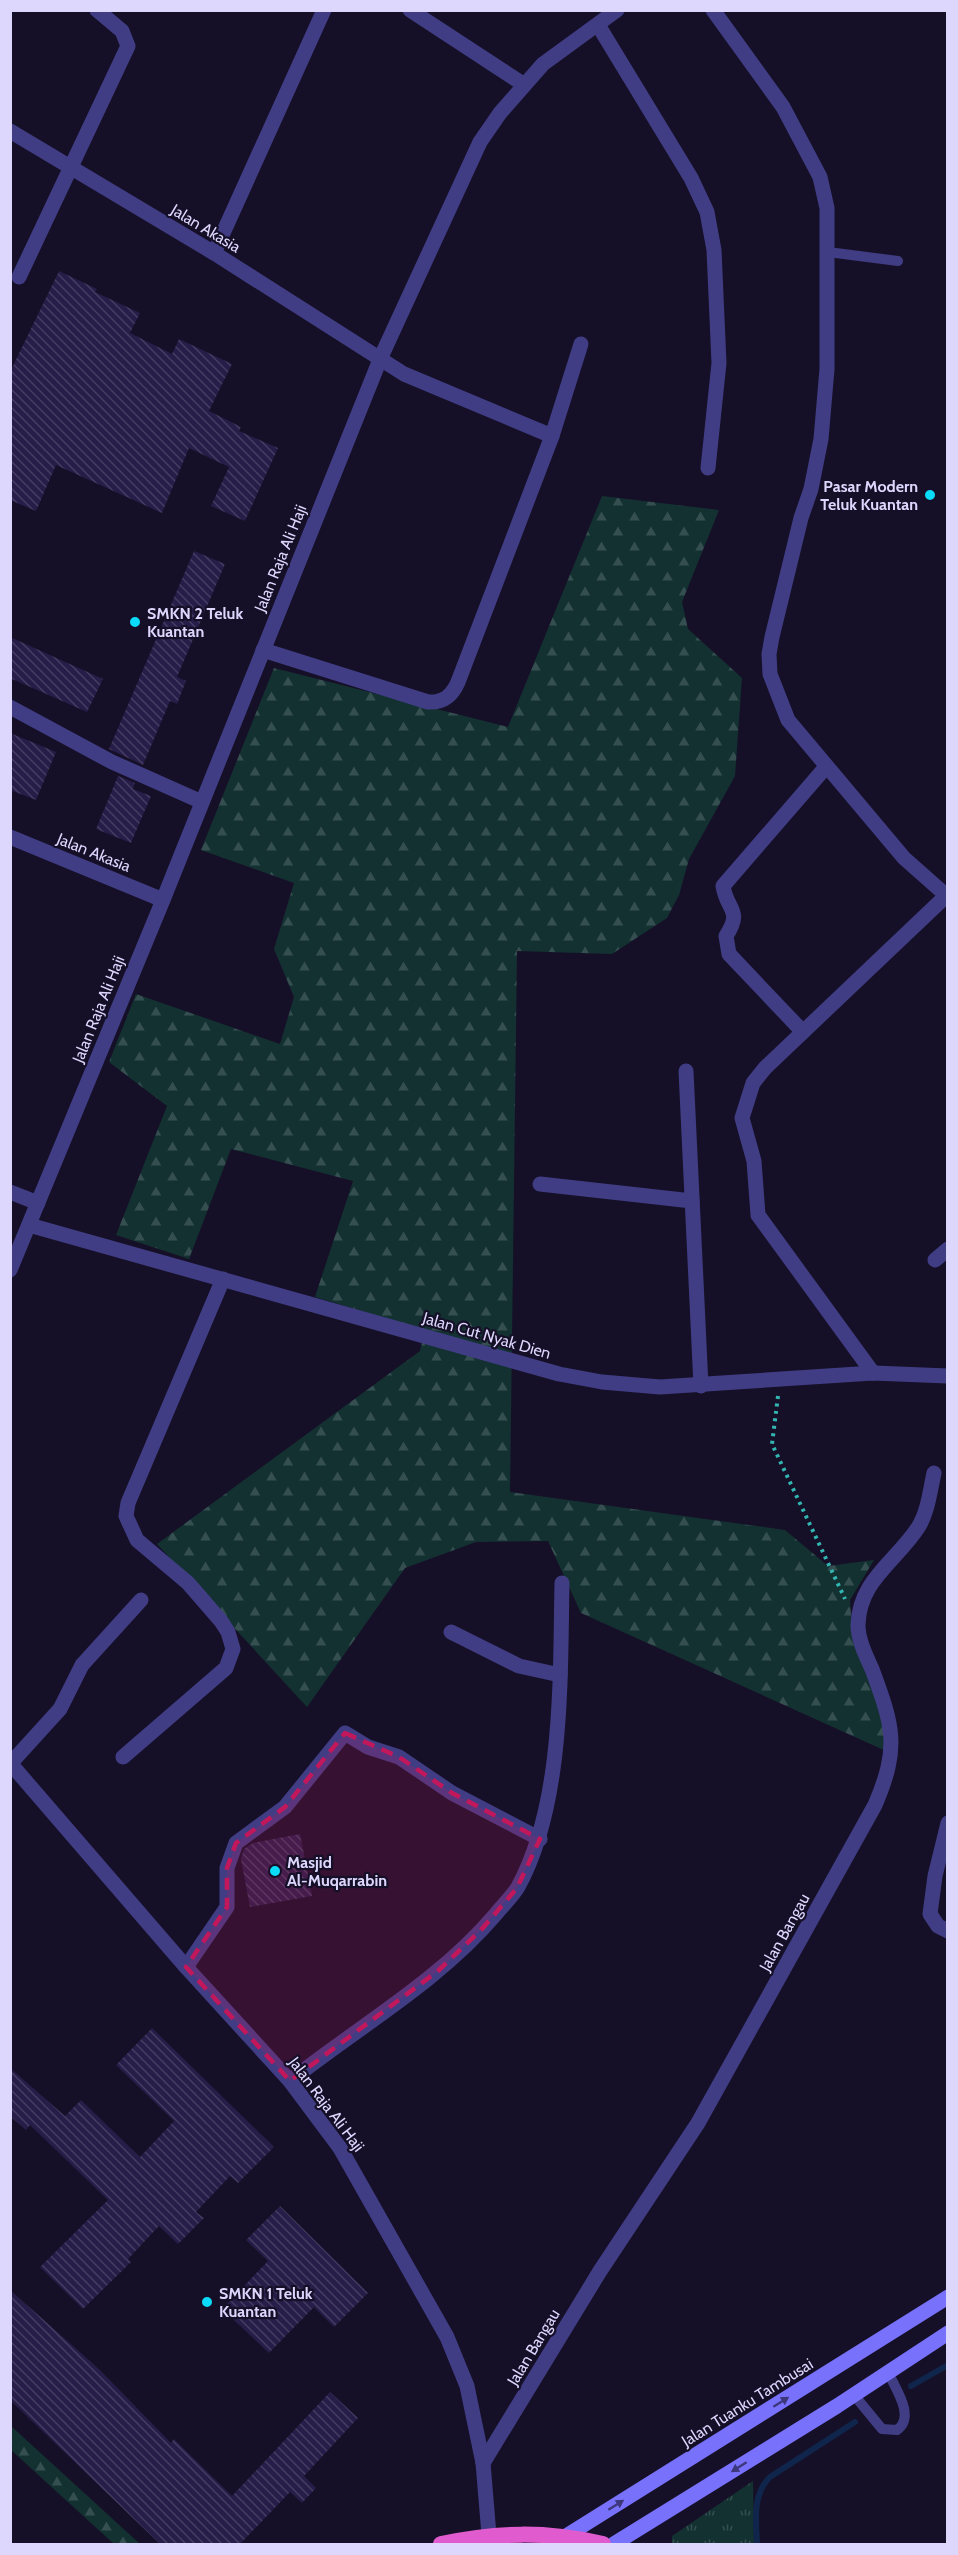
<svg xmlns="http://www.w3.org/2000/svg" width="958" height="2555" viewBox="0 0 958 2555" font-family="Cabin,sans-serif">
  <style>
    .grass { fill: url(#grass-tufts) }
    .forest { fill: url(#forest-firs) }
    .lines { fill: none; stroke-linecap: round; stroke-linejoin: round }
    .stream { stroke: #10254b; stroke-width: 6 }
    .building { fill: url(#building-back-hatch) }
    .path { stroke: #33b6b2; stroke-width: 4; stroke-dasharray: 3 4.5; stroke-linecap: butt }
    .service { stroke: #413d85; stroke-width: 10 }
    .minor { stroke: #413d85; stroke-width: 15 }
    .tertiary { stroke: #413d85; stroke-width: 15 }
    .secondary { stroke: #7871fb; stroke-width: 15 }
    .trunk { stroke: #e05cce; stroke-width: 16 }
    .oneway { fill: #3d377c }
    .marked { fill: #c2185b; fill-opacity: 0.2; stroke: #c2185b; stroke-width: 4.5; stroke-dasharray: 12 8; stroke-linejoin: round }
    .poi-dot { fill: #09dbf9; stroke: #151027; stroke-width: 2 }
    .labels { text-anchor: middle; stroke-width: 4.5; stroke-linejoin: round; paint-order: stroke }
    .street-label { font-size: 16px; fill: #ddd7fe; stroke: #151027 }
    .poi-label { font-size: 16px; font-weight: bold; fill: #ddd7fe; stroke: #151027; text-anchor: start }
  </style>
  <defs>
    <pattern id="grass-tufts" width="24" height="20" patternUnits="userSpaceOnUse" patternTransform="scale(1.5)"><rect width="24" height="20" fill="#133131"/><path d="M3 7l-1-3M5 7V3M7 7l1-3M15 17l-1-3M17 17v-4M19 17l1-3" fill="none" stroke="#354e50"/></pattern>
    <pattern id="forest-firs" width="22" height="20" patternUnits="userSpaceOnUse" patternTransform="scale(1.5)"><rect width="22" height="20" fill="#133131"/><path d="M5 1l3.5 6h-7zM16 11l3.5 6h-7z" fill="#354e50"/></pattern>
    <pattern id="building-back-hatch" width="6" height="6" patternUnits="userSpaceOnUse" patternTransform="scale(1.5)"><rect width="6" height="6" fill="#261d48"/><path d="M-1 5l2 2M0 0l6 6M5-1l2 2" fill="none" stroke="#453d63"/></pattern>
  </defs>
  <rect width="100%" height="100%" fill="#151027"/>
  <path class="grass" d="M753 2481 754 2544H672V2536Z"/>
  <g class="forest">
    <path d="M602 496 719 510 682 602 688 629 742 678 735 776 689 859 679 895 667 918 612 954 517 951 510 1492 785 1530 828 1566 874 1560 850 1600 852 1629 886 1721V1751L581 1613 548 1541 476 1542 405 1568 307 1707 157 1544 420 1351 425 1330 315 1297 353 1181 231 1149 189 1259 116 1235 167 1106 109 1062 136 994 280 1044 294 997 274 949 294 883 201 850 274 668 508 727Z"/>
    <path d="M10 2426H11L140 2544H114L11 2450Z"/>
  </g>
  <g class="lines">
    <g class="stream">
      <path d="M911 2386 948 2365"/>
      <path d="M757 2544C756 2520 752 2495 770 2477L855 2422"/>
    </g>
  </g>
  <g class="building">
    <path d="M59 271 97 289 95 292 140 313 130 333 172 354 179 339 232 364 209 411 241 427 239 431 278 448 245 521 211 506 229 467 189 448 162 513 56 465 36 511 10 500V372Z"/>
    <path d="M194 551 225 564 177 677 186 681 177 704 170 701 143 765 109 749Z"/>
    <path d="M10 637 103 679 87 712 10 678Z"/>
    <path d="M10 733 56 752 36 800 10 790Z"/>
    <path d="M118 776 135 783 133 789 151 796 131 843 96 829Z"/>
    <path d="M300 1834 312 1896 250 1907 241 1859 244 1849 253 1843Z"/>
    <path d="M152 2028 274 2147 238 2183 230 2176 196 2212 204 2218 178 2244 159 2226 128 2259 131 2262 83 2309 40 2267 108 2200 30 2125 26 2130 10 2116V2068L65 2116 81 2100 140 2157 174 2121 116 2065Z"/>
    <path d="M280 2206 368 2293 334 2327 314 2307 269 2353 222 2309 268 2261 246 2240Z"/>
    <path d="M10 2290 100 2370 171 2443 174 2439 232 2496 330 2392 358 2418 304 2476 316 2488 302 2503 290 2492 240 2544H160L10 2400Z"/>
  </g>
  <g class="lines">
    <path class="path" d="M778 1396 772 1444 845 1599"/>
    <g class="service">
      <path d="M828 252 898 261"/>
      <path d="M854 2395 882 2429 897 2430C916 2417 895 2388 888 2372"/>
    </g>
    <g class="minor">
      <path d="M410 10 523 84"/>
      <path d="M713 10 783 107 820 177 827 208V369L821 439 811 489 801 518 772 637 769 654 770 674 788 720 904 858 948 897"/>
      <path d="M598 25 691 178 707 212 714 250 719 363 708 468"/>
      <path d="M10 131 214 253 404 374 552 436 458 682C452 696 443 703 428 702L263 650"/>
      <path d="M214 253 324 10"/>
      <path d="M19 277 128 46 122 31 97 10"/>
      <path d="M552 436 581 344"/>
      <path d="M10 707 112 762 202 802"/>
      <path d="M10 837 163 900"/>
      <path d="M803 1032 729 954 726 936C743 910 727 911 723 886L825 768"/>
      <path d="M686 1071 701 1386"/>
      <path d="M540 1184 692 1201"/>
      <path d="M29 1225 559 1374 602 1382 660 1387 873 1373 948 1376"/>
      <path d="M935 1260 948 1249"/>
      <path d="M873 1373 758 1215 754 1161 742 1118 753 1083 765 1068 946 896"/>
      <path d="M451 1632 519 1666 560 1675"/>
      <path d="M123 1757 226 1668 233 1649 228 1632 221 1621 188 1583 137 1540 126 1516 128 1503 223 1279"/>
      <path d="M10 1764 60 1709 82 1665 141 1600"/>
      <path d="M948 1823 935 1876 930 1914 938 1926 948 1931"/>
      <path d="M186 1967 227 1907V1868L236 1843 285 1807 345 1733 368 1747 399 1757 452 1793 540 1839"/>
      <path d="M290 2081C358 2027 438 1982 495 1915 502 1906 512 1897 518 1887 564 1803 560 1677 562 1583"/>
      <path d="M483 2463 600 2271 698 2123 875 1805C900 1747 893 1726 872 1669 866 1656 858 1640 858 1625 859 1580 897 1561 919 1526 928 1511 930 1491 934 1473"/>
    </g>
    <g class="tertiary">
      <path d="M10 1192 38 1203"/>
      <path d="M10 1270 163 900 381 357 480 142 500 113 543 64 617 10"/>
      <path d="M10 1763 186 1967 290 2081 340 2148 447 2337 467 2386 483 2463 489 2535"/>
    </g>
    <g class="secondary">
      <path d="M566 2536 948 2297"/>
      <path d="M614 2544 837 2406 948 2333"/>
    </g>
    <path class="trunk" d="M441 2544C499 2532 545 2531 603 2544"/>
  </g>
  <defs><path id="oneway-solid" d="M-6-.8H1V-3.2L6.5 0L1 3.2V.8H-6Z" transform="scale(1.5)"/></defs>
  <g class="oneway">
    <use href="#oneway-solid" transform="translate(781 2402) rotate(-32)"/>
    <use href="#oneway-solid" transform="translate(739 2467) rotate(148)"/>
    <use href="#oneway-solid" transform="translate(616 2505) rotate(-32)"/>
  </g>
  <path class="marked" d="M345 1733 399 1757 452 1793 540 1839 517 1888 482 1929 438 1971 290 2081 186 1967 227 1907V1868L236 1843 285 1807Z"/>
  <g class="poi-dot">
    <circle cx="930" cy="495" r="6"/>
    <circle cx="135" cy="622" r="6"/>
    <circle cx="275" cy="1871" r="6"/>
    <circle cx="207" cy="2302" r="6"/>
  </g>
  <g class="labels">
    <g class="street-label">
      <text transform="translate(206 228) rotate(31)" y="6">Jalan Akasia</text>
      <text transform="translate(280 558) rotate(-68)" y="6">Jalan Raja Ali Haji</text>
      <text transform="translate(94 852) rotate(22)" y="6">Jalan Akasia</text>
      <text transform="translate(98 1009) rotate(-68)" y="6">Jalan Raja Ali Haji</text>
      <text transform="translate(487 1335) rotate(16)" y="6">Jalan Cut Nyak Dien</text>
      <text transform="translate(784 1932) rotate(-61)" y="6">Jalan Bangau</text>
      <text transform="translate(327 2104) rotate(53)" y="6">Jalan Raja Ali Haji</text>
      <text transform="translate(533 2347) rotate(-59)" y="6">Jalan Bangau</text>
      <text transform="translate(747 2402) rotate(-32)" y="6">Jalan Tuanku Tambusai</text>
    </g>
    <g class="poi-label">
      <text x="918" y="492" text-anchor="end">Pasar Modern<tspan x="918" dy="18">Teluk Kuantan</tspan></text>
      <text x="147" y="619">SMKN 2 Teluk<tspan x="147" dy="18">Kuantan</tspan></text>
      <text x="287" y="1868">Masjid<tspan x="287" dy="18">Al-Muqarrabin</tspan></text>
      <text x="219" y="2299">SMKN 1 Teluk<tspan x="219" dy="18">Kuantan</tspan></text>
    </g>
  </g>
  <rect width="958" height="2555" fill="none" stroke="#ddd7fe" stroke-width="24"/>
</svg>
